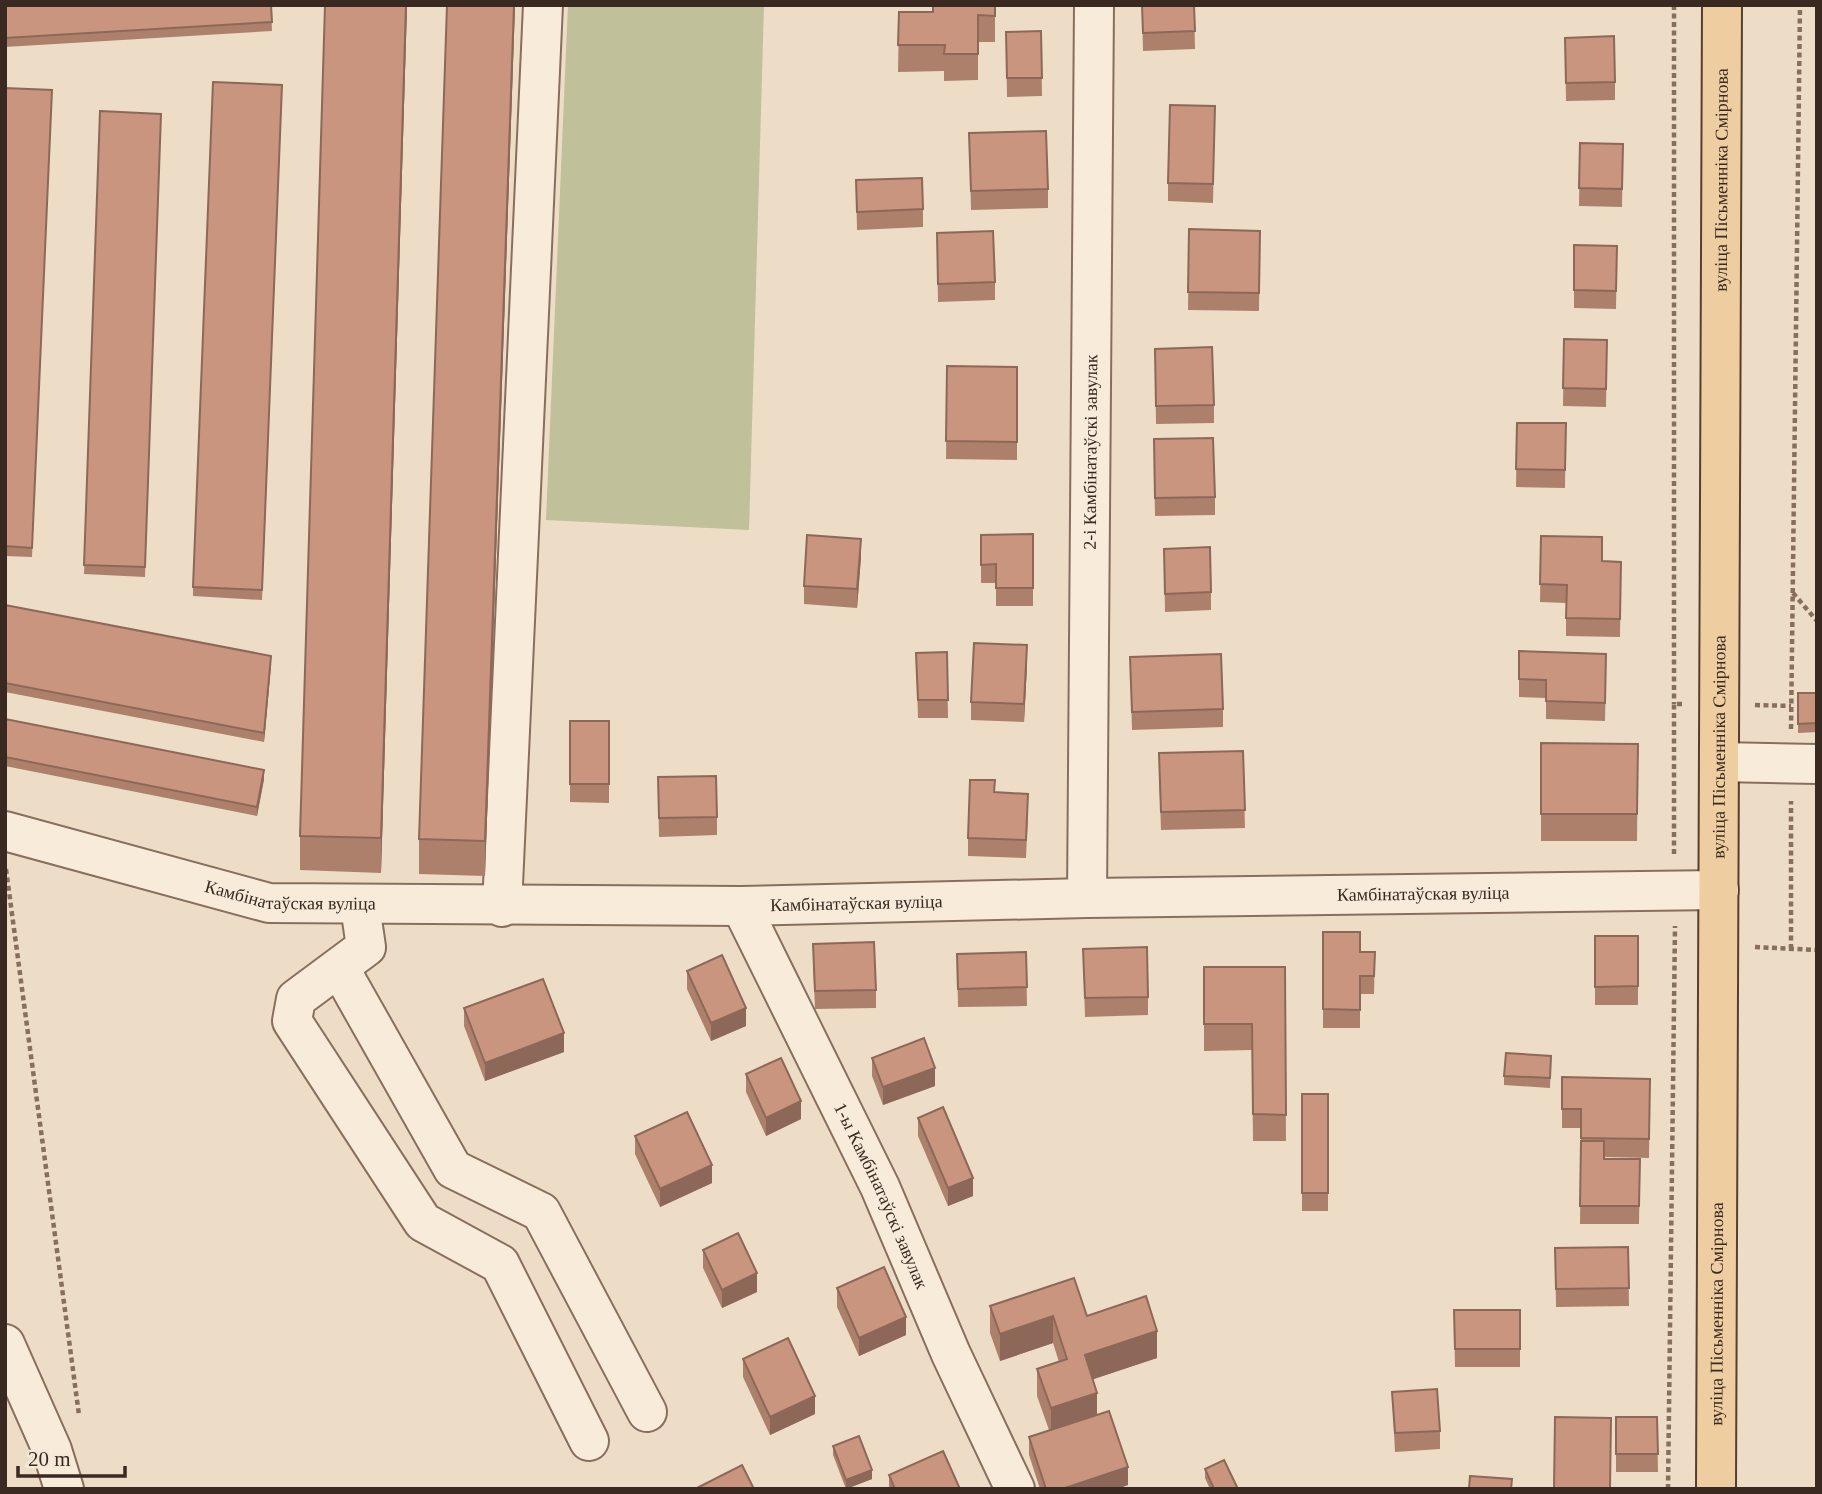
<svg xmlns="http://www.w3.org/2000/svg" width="1822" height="1494" viewBox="0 0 1822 1494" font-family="Georgia,serif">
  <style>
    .cemetery { fill: #c0c09a }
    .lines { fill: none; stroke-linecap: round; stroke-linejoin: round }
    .minor-casing { stroke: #886f5d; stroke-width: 42 }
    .major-casing { stroke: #563e31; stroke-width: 42 }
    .path { stroke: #886f5d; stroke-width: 4.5; stroke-dasharray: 5 3.5; stroke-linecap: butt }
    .minor { stroke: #f8ebda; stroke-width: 38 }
    .major { stroke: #eecda1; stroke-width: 38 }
    .wall { fill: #ad806c }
    .shaded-wall { fill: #8d6858 }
    .building { fill: #c9957e; stroke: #8d6858; stroke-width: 2 }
    .labels { text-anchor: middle; stroke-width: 6; stroke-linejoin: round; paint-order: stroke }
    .street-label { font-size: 18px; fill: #392920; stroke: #f4e8d6 }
  </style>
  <rect width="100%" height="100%" fill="#edddc7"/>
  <path class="cemetery" d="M568 5H764L749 530 546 520Z"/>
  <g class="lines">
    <defs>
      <g id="minor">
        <path d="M1720 762 1817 764"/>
        <path id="s1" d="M5 831 269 903 741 906 1087 898 1719 890"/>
        <path id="s2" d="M1087 898 1094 5"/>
        <path d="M360 906 366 947 296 999 292 1021 423 1222 500 1264 589 1441"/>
        <path id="s3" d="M741 906 880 1187 951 1354 1015 1489"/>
        <path d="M502 907 543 5"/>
        <path d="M340 969 453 1169 541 1212 647 1412"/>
        <path d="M5 1344 52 1450 64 1489"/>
      </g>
      <g id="major">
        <path id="s4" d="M1716 1489 1722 5"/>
      </g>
    </defs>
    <use href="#minor" class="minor-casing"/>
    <use href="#major" class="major-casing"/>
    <g class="path">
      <path d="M1674 5V704"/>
      <path d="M1793 593 1817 621"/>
      <path d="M1755 705 1791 706"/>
      <path d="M1791 729 1800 5"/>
      <path d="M1674 854V704H1683"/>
      <path d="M6 869 79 1415"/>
      <path d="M1755 947 1817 950"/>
      <path d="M1791 949V801"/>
      <path d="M1668 1489 1675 926"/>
    </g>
    <use href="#minor" class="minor"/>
    <use href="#major" class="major"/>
  </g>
  <g class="wall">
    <path d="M5 5H271L272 31 5 47Z"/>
    <path d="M325 5H407L381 873 300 870V836Z"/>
    <path d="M447 5H515L485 876 419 874V839Z"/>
    <path d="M995 5V42H978V80L944 81V71L898 72 899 12H933Z"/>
    <path d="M1142 5H1194L1195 49 1143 51Z"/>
    <path d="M1041 31 1042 96 1007 97 1006 32Z"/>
    <path d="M1565 38 1615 82V100L1566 101Z"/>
    <path d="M5 88 52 90 32 557 5 556Z"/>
    <path d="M282 94 262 600 193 596V587Z"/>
    <path d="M1215 106 1213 203 1168 201V183Z"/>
    <path d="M100 111 161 114 145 577 84 574Z"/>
    <path d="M969 133 1048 189V208L971 210Z"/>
    <path d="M1580 143 1623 144 1622 207 1579 206Z"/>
    <path d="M856 180 923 209V227L857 230Z"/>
    <path d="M1189 229 1260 231 1259 311 1188 310Z"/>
    <path d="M937 233 995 282V300L938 302Z"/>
    <path d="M1574 245 1617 246 1616 309 1574 308Z"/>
    <path d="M1564 339 1607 340 1606 407 1563 406Z"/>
    <path d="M1155 349 1214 405V423L1156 424Z"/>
    <path d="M947 366 1017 367V460L946 459Z"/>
    <path d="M1517 423H1566L1565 488 1516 487Z"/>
    <path d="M1154 457 1215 497V515L1155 516Z"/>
    <path d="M1033 534V606H996V583H981V535Z"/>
    <path d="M1541 536 1602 561 1621 562 1620 637 1566 636V603L1540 602Z"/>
    <path d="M1164 549 1211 592V610L1165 612Z"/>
    <path d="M861 557 857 608 804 604V586Z"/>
    <path d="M5 605 271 665 264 742 5 692Z"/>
    <path d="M1519 651 1606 672 1605 721 1546 719V698L1519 697Z"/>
    <path d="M947 652 948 718H918L916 653Z"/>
    <path d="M1130 657 1223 709V727L1132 730Z"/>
    <path d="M1027 664 1024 722 971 720V702Z"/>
    <path d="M1798 693H1817V732L1798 733Z"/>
    <path d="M5 719 264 779 257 816 5 766Z"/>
    <path d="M570 721H609V803L570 802Z"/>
    <path d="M1541 743 1638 744 1637 841H1541Z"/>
    <path d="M1243 751 1245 828 1161 830 1159 771Z"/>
    <path d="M658 777 717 817V835L659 837Z"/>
    <path d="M1028 812 1026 858 968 856V838Z"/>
    <path d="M1323 932 1360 952H1375L1374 994H1360V1028H1323Z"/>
    <rect x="1595" y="936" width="43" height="69"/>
    <path d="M1083 949 1148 997V1015L1085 1017Z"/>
    <path d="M1026 952 1027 1006 958 1007 957 954Z"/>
    <path d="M813 962 876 990V1008L815 1009Z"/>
    <path d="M1204 967H1285L1286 1141H1253L1252 1050 1204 1051Z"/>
    <path d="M687 971 746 1026 711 1041 687 989Z"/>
    <path d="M464 1008 564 1052 485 1081 464 1026Z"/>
    <path d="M1551 1056 1550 1088 1504 1085V1076Z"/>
    <path d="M872 1058 935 1086 883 1105 872 1076Z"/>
    <path d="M746 1074 801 1119 766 1136 746 1092Z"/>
    <path d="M1562 1077 1650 1079 1649 1158 1604 1157V1159H1640L1639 1224H1580L1581 1128H1562Z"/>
    <rect x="1302" y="1094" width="26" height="117"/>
    <path d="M918 1118 973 1196 948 1206 918 1136Z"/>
    <path d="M635 1136 712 1183 660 1207 635 1154Z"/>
    <path d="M1628 1247 1629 1306 1556 1307 1555 1248Z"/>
    <path d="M703 1250 757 1292 722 1308 703 1268Z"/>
    <path d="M837 1288 906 1335 859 1356 837 1307Z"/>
    <path d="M990 1306 1087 1316 1157 1358 1093 1379 1097 1415 1128 1485 1117 1489H1040L1029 1455V1437L1049 1430 1037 1396V1369L1059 1362 1053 1343 1000 1361 990 1333Z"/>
    <path d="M1454 1310H1520V1367H1455Z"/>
    <path d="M743 1359 815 1414 770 1435 743 1377Z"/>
    <path d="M1392 1392 1440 1431V1449L1395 1452Z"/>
    <path d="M1616 1417H1657L1658 1472H1616Z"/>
    <path d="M833 1446 872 1479 846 1489 833 1455Z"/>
    <path d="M1205 1469 1238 1489H1210L1205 1478Z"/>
    <path d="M889 1475 960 1489H889Z"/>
  </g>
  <g class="shaded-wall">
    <path d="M406 5H407L381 873V838Z"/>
    <path d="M514 5H515L485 876V841Z"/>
    <path d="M861 539V557L857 608V589Z"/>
    <path d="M1027 645V664L1024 722V704Z"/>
    <path d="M271 656V665L264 742V733Z"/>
    <path d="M264 770V779L257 816V807Z"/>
    <path d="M746 1008V1026L711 1041V1023Z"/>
    <path d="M564 1033V1052L485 1081V1063Z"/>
    <path d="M935 1068V1086L883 1105V1087Z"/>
    <path d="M801 1101V1119L766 1136V1118Z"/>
    <path d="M712 1165V1183L660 1207V1189Z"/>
    <path d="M973 1178V1196L948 1206V1188Z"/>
    <path d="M757 1273V1292L722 1308V1290Z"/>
    <path d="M1053 1316V1343L1000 1361V1334Z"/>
    <path d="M906 1317V1335L859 1356V1338Z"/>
    <path d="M1157 1331V1358L1085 1382V1355Z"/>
    <path d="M1097 1393V1419L1051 1434V1408Z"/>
    <path d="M815 1396V1414L770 1435V1417Z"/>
    <path d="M1128 1467V1485L1117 1489H1062Z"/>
    <path d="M872 1470V1479L846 1489V1480Z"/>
  </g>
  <g class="building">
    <path d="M5 5H271L272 22 5 38Z"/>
    <path d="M325 5H406L381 838 300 836Z"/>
    <path d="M447 5H514L485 841 419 839Z"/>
    <path d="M933 5H995V16L978 15V54H944L945 45H898L899 12H933Z"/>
    <path d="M1142 5H1194L1195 31 1143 33Z"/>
    <path d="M1041 31 1042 78H1007L1006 32Z"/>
    <path d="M1614 36 1615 82 1566 83 1565 38Z"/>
    <path d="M213 82 282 85 262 590 193 587Z"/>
    <path d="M5 88 52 90 32 548 5 546Z"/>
    <path d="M1170 105 1215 106 1213 184 1168 183Z"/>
    <path d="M100 111 161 114 145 567 84 565Z"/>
    <path d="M1046 131 1048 189 971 191 969 133Z"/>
    <path d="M1580 143 1623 144 1622 189 1579 188Z"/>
    <path d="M922 178 923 209 857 212 856 180Z"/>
    <path d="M1189 229 1260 231 1259 293 1188 292Z"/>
    <path d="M993 231 995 282 938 284 937 233Z"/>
    <path d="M1574 245 1617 246 1616 291 1574 290Z"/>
    <path d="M1564 339 1607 340 1606 389 1563 388Z"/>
    <path d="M1212 347 1214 405 1156 406 1155 349Z"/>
    <path d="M947 366 1017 367V442L946 441Z"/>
    <path d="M1517 423H1566L1565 470 1516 469Z"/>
    <path d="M1213 438 1215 497 1155 498 1154 439Z"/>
    <path d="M1033 534V588H996V564L981 565V535Z"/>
    <path d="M807 535 861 539 857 589 804 586Z"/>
    <path d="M1541 536 1602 537V561L1621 562 1620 619 1566 618 1567 585 1540 584Z"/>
    <path d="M1210 547 1211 592 1165 594 1164 549Z"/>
    <path d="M5 605 271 656 264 733 5 683Z"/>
    <path d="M974 643 1027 645 1024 704 971 702Z"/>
    <path d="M1519 651 1606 654 1605 703 1546 701V680L1519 679Z"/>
    <path d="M947 652 948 700H918L916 653Z"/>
    <path d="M1221 654 1223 709 1132 712 1130 657Z"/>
    <path d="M1798 693H1817V723L1798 724Z"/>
    <path d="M5 719 264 770 257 807 5 757Z"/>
    <rect x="570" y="721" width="39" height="63"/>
    <path d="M1541 743 1638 744 1637 814H1541Z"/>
    <path d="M1243 751 1245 810 1161 812 1159 753Z"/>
    <path d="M716 776 717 817 659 818 658 777Z"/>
    <path d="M970 780H995L994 792 1028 794 1026 840 968 838Z"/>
    <path d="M1323 932H1360V952H1375L1374 976H1360V1010L1323 1009Z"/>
    <path d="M1595 936H1638V986L1595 987Z"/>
    <path d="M874 942 876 990 815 991 813 944Z"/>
    <path d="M1147 947 1148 997 1085 998 1083 949Z"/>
    <path d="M1026 952 1027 987 958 989 957 954Z"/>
    <path d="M722 955 746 1008 711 1023 687 971Z"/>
    <path d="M1204 967H1285L1286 1115 1253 1114 1252 1024H1204Z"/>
    <path d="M543 979 564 1033 485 1063 464 1008Z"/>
    <path d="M924 1038 935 1068 883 1087 872 1058Z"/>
    <path d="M1506 1053 1551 1056 1550 1078 1504 1076Z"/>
    <path d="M781 1058 801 1101 766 1118 746 1074Z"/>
    <path d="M1562 1077 1650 1079 1649 1139 1581 1138V1109H1562Z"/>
    <rect x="1302" y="1094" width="26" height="99"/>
    <path d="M943 1107 973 1178 948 1188 918 1118Z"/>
    <path d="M687 1112 712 1165 660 1189 635 1136Z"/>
    <path d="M1581 1141H1604V1159H1640L1639 1206H1580Z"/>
    <path d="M738 1233 757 1273 722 1290 703 1250Z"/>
    <path d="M1628 1247 1629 1288 1556 1289 1555 1248Z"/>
    <path d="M884 1267 906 1317 859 1338 837 1288Z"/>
    <path d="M1074 1278 1087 1316 1146 1296 1157 1331 1085 1355 1097 1393 1051 1408 1037 1369 1067 1359 1053 1316 1000 1334 990 1306Z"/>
    <path d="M1454 1310H1520V1349H1455Z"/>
    <path d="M788 1338 815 1396 770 1417 743 1359Z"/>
    <path d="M1437 1389 1440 1431 1395 1433 1392 1392Z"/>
    <path d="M1109 1411 1128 1467 1062 1489H1046L1029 1437Z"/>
    <path d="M1555 1417 1611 1418 1610 1489H1554Z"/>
    <path d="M1616 1417H1657L1658 1454H1616Z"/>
    <path d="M859 1436 872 1470 846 1480 833 1446Z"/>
    <path d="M943 1451 960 1489H895L889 1475Z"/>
    <path d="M1224 1460 1238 1489H1214L1205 1469Z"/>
    <path d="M742 1465 754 1489H695Z"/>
    <path d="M1470 1476 1512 1479 1511 1489H1469Z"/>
  </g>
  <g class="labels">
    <g class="street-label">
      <text dy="6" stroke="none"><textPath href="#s4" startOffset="1309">вуліца Пісьменніка Смірнова</textPath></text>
      <text dy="6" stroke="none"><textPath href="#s2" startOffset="446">2-і Камбінатаўскі завулак</textPath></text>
      <text dy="6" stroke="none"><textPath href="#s4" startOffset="742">вуліца Пісьменніка Смірнова</textPath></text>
      <text dy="6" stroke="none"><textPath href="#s1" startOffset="1428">Камбінатаўская вуліца</textPath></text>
      <text dy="6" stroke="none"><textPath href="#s1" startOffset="294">Камбінатаўская вуліца</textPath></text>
      <text dy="6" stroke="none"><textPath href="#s1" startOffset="861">Камбінатаўская вуліца</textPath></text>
      <text dy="6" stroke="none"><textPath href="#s3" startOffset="322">1-ы Камбінатаўскі завулак</textPath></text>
      <text dy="6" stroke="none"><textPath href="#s4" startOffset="175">вуліца Пісьменніка Смірнова</textPath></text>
    </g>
  </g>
  <rect width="1822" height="1494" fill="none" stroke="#392920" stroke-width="14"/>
  <path d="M18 1466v10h107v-10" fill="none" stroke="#392920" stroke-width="3.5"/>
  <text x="28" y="1466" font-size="21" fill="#392920" stroke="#f4e8d6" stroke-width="5" paint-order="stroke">20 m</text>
</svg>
